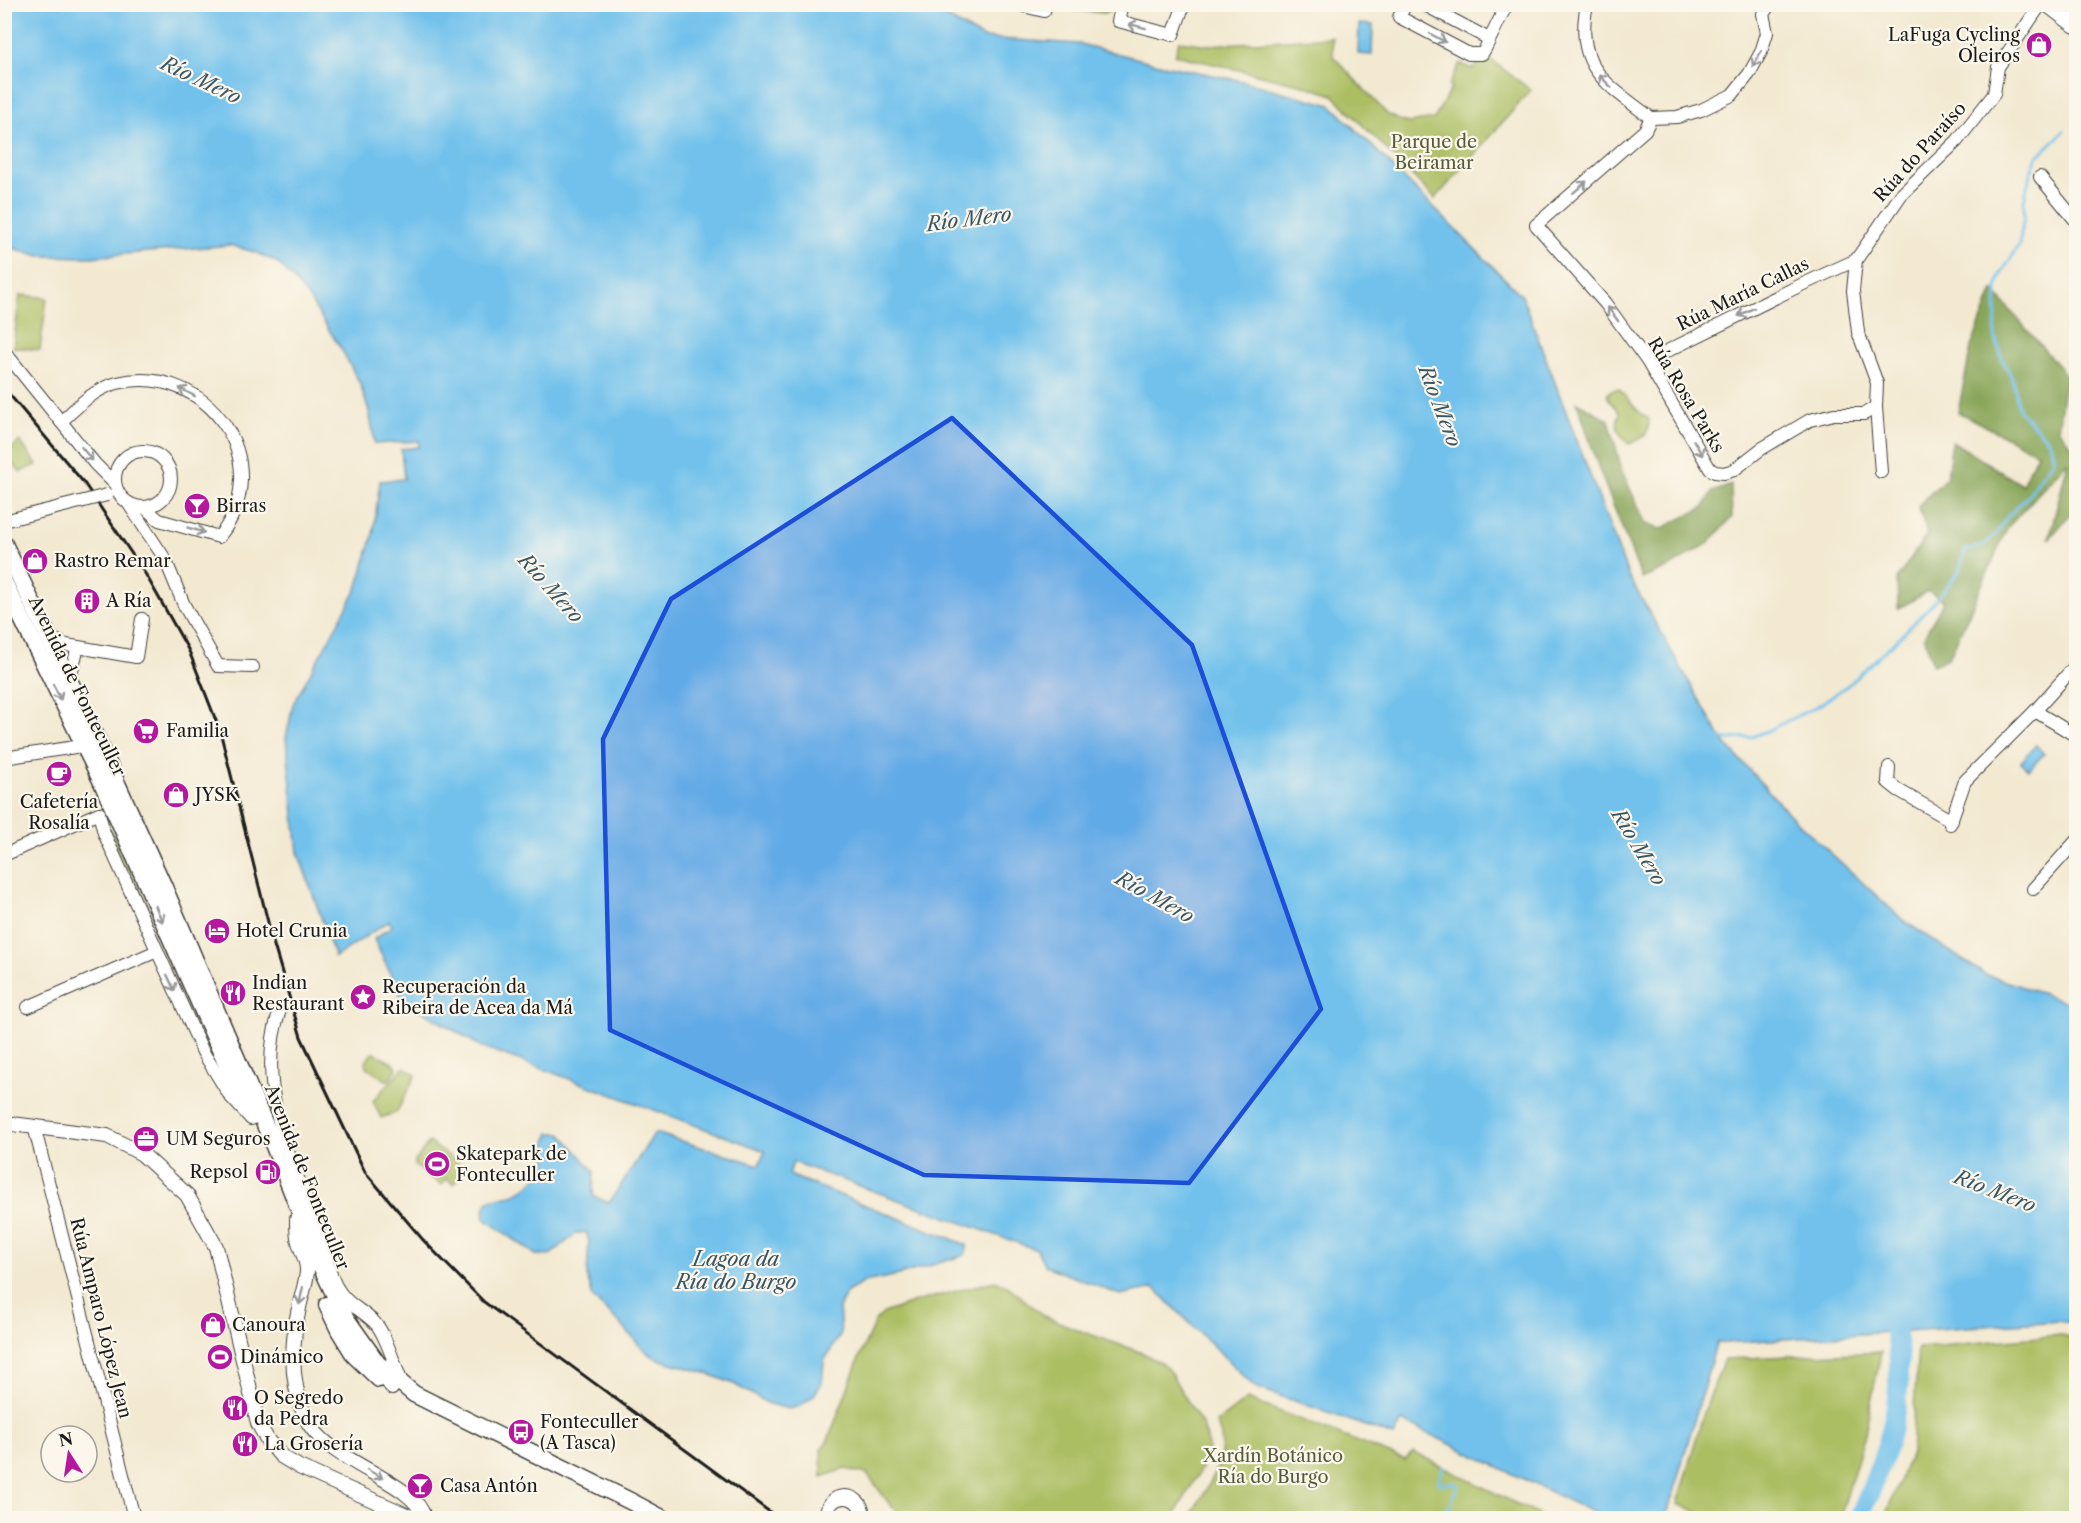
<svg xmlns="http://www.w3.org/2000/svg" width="2081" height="1523" viewBox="0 0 2081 1523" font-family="'Libre Caslon Text',serif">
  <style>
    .green { fill: #abbe62; stroke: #646d3f; stroke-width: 1.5 }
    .forest { fill: #88a558; stroke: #52603a; stroke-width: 1.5 }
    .water { fill: #71c1ec; stroke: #466e84; stroke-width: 1.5 }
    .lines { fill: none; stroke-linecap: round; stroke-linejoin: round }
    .stream { stroke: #71c1ec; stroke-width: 3 }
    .river { stroke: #71c1ec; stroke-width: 20 }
    .minor-casing { stroke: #3c3b37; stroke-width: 14 }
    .tertiary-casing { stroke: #3c3b37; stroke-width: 16 }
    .secondary-casing { stroke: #3c3b37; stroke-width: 19 }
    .trunk-casing { stroke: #3c3b37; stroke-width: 22 }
    .minor { stroke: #fff; stroke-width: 12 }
    .tertiary { stroke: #fff; stroke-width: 14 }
    .secondary { stroke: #fff; stroke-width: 16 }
    .trunk { stroke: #fff; stroke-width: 20 }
    .rail { stroke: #1c1c1c; stroke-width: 3 }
    .minor-bridge-casing { stroke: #3c3b37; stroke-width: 14; stroke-linecap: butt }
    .minor-bridge { stroke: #fff; stroke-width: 12 }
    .oneway { stroke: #999 }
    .marked { fill: #1d4ed8; fill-opacity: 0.2; stroke: #1d4ed8; stroke-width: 4.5; stroke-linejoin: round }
    .labels { text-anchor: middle; stroke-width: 4.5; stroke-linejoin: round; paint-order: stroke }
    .poi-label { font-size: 18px; fill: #1c1c1c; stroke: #fbf7ec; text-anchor: start }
    .park-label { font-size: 18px; fill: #555d38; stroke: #fbf7ec }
    .street-label { font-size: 18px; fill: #1c1c1c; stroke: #fbf7ec }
    .water-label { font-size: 20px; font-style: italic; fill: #3a5665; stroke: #fbf7ec }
  </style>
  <rect width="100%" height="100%" fill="#fbf7ec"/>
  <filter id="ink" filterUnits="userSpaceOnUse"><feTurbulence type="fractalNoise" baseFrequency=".0167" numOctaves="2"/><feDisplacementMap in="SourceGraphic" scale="12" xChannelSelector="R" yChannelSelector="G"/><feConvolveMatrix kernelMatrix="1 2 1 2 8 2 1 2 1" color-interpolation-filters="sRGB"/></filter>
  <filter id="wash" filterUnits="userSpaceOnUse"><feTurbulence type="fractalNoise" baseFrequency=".008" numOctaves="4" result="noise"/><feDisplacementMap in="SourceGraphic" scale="24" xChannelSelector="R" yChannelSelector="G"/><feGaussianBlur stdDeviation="1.35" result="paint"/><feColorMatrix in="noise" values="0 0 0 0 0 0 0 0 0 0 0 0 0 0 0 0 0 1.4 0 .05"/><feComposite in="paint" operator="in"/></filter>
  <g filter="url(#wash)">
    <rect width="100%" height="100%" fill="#f3e9d1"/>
    <g class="green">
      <path d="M1070 5V4L1114 5 1112 10 1104 13 1069 10Z"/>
      <path d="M1332 37 1333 56 1387 114 1401 121 1409 123 1434 119 1451 88 1449 86 1460 63 1472 69 1487 57 1531 90 1435 199 1333 95 1303 85 1175 55 1179 41 1209 45Z"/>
      <path d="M20 295 47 298 40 350 13 347Z"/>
      <path d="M1619 389 1640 413 1649 419C1649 436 1644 438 1629 444 1619 435 1614 426 1620 413 1616 406 1610 403 1607 395L1611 390Z"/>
      <path d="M20 441 37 465 20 472 12 463 9 465 5 460V455Z"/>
      <path d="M108 828 116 837 154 919 149 921Z"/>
      <path d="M372 1053H375L396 1065 397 1069 389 1080H386L366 1067 365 1063Z"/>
      <path d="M404 1067 416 1075 397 1112 381 1118 373 1101Z"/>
      <path d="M429 1142 466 1168 454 1184 446 1179 442 1185 414 1165V1163Z"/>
      <path d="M994 1281 1005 1284 1044 1316 1081 1331 1143 1353 1166 1366 1203 1426 1207 1438 1208 1450 1201 1469 1173 1518H908L891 1506 867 1474 845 1469 822 1477 821 1449 828 1440 861 1353 876 1320 884 1313 915 1302Z"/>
      <path d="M2061 1335 2076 1339V1518H1884L1911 1453 1918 1348Z"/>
      <path d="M1881 1352 1864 1438 1840 1518H1714L1677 1504 1703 1415 1724 1359Z"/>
      <path d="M1247 1399 1405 1460 1413 1452 1545 1518H1189C1205 1490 1234 1455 1216 1423Z"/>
    </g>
    <g class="forest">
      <path d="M1993 290 2066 375 2058 429 2076 451V508L2049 539 2068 461 2008 527 1949 658 1933 665 1924 636 1944 601 1928 591 1898 609 1897 579 1927 534 1918 506 1947 477 1952 441 2022 485 2037 453 1958 412 1971 347Z"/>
      <path d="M1577 402 1609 420 1622 471 1646 524 1661 529 1704 507 1712 492 1731 485 1732 517 1709 543 1670 567 1642 579 1599 469Z"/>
    </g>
    <g class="water">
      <path d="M4 5H925L983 38 1080 44 1163 65 1242 81 1331 105 1522 296 1628 575 1723 741 1793 818 1904 921 1984 974 2076 1005V1324L2060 1321 1724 1343 1717 1341 1666 1518H1605L1402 1421 1394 1436 1255 1387 1154 1288 1120 1295 1045 1266 1037 1250 793 1162 789 1175 967 1245 965 1255 899 1275 864 1282 847 1292 839 1308 841 1333 824 1361 822 1383 814 1395 808 1400 800 1406 789 1409 769 1404 734 1384 706 1373 664 1361 650 1355 639 1345 620 1323 593 1298 587 1276 589 1241 586 1232 576 1234 550 1255H536L485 1219 484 1210 487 1202C496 1197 506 1197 515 1194 529 1188 539 1176 547 1165L546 1142 550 1133H561L594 1171 593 1196 609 1203 655 1133 759 1165 765 1151 480 1046 402 999 374 939 392 926 389 921 335 957 298 852 286 738 293 704 357 589 373 535 380 481 404 479 401 449 419 447V441L375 444 369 411 360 384 343 352 308 297 293 279 277 262 254 252 230 245 90 257 40 256 5 246Z"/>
      <path d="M1359 24 1373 25 1372 55 1358 54Z"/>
      <path d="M2036 745 2044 754 2029 769 2021 762Z"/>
    </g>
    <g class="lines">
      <g class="stream">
        <path d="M1720 740 1752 737 1767 731 1819 705 1848 685 1901 636 1933 603 1960 571 1965 550 1983 546 1997 533 2007 517 2026 498 2042 475 2054 461 2050 442 2019 410 2013 380 2002 359 1995 336 1997 288 2000 276 2019 245 2024 216V200L2030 174 2037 157 2064 131"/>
        <path d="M1434 1518 1438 1512 1451 1507 1453 1496 1458 1486 1454 1482 1442 1484 1438 1483 1443 1467"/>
      </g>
      <path class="river" d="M1859 1518C1869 1496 1878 1473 1886 1449 1896 1421 1912 1329 1881 1311"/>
    </g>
  </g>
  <g filter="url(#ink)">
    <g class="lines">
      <defs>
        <g id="minor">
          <path d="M1015 4 1044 11 1046 4"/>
          <path d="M1122 4 1118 21 1173 35 1184 4"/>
          <path d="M1406 4 1399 17 1469 54H1482L1485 49 1507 4"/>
          <path d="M1423 4 1489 39"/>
          <path d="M1587 4C1574 67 1606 84 1651 118"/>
          <path d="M1651 118 1645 130 1536 225 1605 303 1647 361 1710 469 1715 472 1724 473 1734 470 1761 449 1810 420 1834 414H1864L1876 407"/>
          <path d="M1651 118 1677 117 1701 110 1732 95 1749 74 1761 52 1767 33 1763 14 1770 4"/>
          <path d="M2040 177 2076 221"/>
          <path d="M4 351 95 464 115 484"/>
          <path d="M1647 361 1801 285 1856 260"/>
          <path d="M61 422C77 407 94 389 117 383 207 362 279 462 219 537L159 520 144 507"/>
          <circle cx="143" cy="479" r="28"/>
          <path d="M1881 472 1876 407 1877 383 1858 332 1853 291 1856 260 1901 195 1957 141 1994 94 1998 67 2041 4"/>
          <path d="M128 503 165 559 184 605 218 666 253 667"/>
          <path d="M4 521 80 502"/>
          <path d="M47 636 66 645 78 647 69 681"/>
          <path d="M78 647 136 657 142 619"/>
          <path d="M2076 665 2035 711 2076 736"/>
          <path d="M4 758 88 745"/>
          <path d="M1889 767 1888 782 1898 790 1952 821"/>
          <path d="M99 813 104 833 203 1052 230 1096 251 1119"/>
          <path d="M1950 824 1965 781 2035 711"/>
          <path d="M4 855 99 813"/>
          <path d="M2033 889 2076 841"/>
          <path d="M28 1007 157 951"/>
          <path d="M280 1010C253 1087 293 1163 320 1234 326 1251 328 1271 336 1286 345 1304 363 1310 376 1324 386 1335 395 1367 402 1382"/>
          <path d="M34 1126 134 1518"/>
          <path d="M379 1371 392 1389"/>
        </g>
        <g id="tertiary">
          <path d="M4 1123 107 1136 142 1154 187 1195 216 1247 258 1423 268 1441 281 1456 299 1467 413 1518"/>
          <path d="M297 1219C297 1225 297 1231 298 1237 299 1247 306 1257 307 1268 308 1278 301 1297 299 1308 291 1344 290 1382 305 1416 324 1463 416 1480 424 1518"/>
          <path d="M827 1518C825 1490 864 1490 863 1518"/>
        </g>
        <g id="secondary">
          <path d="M4 544 90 724 163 885 274 1146 322 1268 345 1317 378 1364 414 1394 634 1503 662 1518"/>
          <path d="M4 582 100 778 245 1106"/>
          <path d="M327 1305 339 1330 355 1356 379 1379"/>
        </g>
        <path id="trunk" d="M2051 4 2076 23"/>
      </defs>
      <use href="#minor" class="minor-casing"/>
      <use href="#tertiary" class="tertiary-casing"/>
      <use href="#secondary" class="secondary-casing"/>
      <use href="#trunk" class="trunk-casing"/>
      <use href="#minor" class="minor"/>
      <use href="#tertiary" class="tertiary"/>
      <use href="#secondary" class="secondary"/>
      <use href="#trunk" class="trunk"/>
      <path class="rail" d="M4 388 84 483 146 575 189 651 220 731 273 942 301 1037 365 1172 424 1241 484 1302 778 1518"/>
      <defs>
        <path id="minor-bridge" d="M80 502 107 495"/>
      </defs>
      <use href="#minor-bridge" class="minor-bridge-casing"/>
      <use href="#minor-bridge" class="minor-bridge"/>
    </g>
    <defs><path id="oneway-shaft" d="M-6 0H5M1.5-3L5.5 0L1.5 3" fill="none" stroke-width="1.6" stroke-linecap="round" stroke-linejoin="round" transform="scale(1.5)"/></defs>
    <g class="oneway">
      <use href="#oneway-shaft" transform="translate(1137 26) rotate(-166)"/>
      <use href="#oneway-shaft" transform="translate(1438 38) rotate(28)"/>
      <use href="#oneway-shaft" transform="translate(1757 59) rotate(118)"/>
      <use href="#oneway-shaft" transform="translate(1605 81) rotate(-135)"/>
      <use href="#oneway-shaft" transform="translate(1580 187) rotate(-41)"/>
      <use href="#oneway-shaft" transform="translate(1746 312) rotate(153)"/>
      <use href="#oneway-shaft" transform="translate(1613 314) rotate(-126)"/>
      <use href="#oneway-shaft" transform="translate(187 392) rotate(-152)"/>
      <use href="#oneway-shaft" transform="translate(1698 448) rotate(60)"/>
      <use href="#oneway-shaft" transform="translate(87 454) rotate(51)"/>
      <use href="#oneway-shaft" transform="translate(196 530) rotate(16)"/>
      <use href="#oneway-shaft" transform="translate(57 692) rotate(63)"/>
      <use href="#oneway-shaft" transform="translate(159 914) rotate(66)"/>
      <use href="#oneway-shaft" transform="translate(171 983) rotate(65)"/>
      <use href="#oneway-shaft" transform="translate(301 1296) rotate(102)"/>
      <use href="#oneway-shaft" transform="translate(375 1474) rotate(30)"/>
    </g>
  </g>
  <path class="marked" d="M952 418 1192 645 1321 1009 1189 1183 924 1175 610 1030 603 739 671 599Z"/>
  <defs>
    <symbol id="shop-disc" viewBox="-11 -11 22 22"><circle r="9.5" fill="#b5179e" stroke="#fbf7ec"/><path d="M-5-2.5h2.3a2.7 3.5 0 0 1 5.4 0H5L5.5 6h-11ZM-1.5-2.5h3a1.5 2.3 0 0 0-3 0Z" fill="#fff"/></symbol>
    <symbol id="bar-disc" viewBox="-11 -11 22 22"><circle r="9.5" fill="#b5179e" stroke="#fbf7ec"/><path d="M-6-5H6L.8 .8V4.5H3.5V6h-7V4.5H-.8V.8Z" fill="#fff"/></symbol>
    <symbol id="building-disc" viewBox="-11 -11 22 22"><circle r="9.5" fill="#b5179e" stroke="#fbf7ec"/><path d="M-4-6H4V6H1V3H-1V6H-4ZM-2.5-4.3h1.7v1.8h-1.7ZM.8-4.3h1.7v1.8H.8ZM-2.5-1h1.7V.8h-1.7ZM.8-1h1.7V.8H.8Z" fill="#fff"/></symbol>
    <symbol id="supermarket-disc" viewBox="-11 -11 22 22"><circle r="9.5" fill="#b5179e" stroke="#fbf7ec"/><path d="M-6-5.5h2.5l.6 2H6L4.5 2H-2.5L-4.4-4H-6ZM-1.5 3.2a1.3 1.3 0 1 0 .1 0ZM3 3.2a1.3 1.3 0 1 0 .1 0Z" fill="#fff"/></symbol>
    <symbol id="cafe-disc" viewBox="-11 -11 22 22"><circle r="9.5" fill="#b5179e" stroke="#fbf7ec"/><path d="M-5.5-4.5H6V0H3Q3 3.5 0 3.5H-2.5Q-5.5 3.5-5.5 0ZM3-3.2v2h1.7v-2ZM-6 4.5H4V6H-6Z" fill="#fff"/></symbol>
    <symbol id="hotel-disc" viewBox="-11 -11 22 22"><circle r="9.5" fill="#b5179e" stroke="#fbf7ec"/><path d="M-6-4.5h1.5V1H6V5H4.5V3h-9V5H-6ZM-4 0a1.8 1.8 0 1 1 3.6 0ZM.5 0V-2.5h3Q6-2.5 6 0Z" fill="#fff"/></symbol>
    <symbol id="restaurant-disc" viewBox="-11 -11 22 22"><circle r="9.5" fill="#b5179e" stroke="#fbf7ec"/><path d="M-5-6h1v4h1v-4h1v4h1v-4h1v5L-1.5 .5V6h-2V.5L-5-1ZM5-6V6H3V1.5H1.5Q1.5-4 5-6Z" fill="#fff"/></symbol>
    <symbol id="sight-disc" viewBox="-11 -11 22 22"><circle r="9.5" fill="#b5179e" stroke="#fbf7ec"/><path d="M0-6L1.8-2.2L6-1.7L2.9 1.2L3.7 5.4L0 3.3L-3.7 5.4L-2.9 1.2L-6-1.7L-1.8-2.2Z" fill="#fff"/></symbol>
    <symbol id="office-disc" viewBox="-11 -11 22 22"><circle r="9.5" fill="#b5179e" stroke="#fbf7ec"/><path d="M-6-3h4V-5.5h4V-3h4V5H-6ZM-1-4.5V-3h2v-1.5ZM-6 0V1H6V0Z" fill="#fff"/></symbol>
    <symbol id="stadium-disc" viewBox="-11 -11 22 22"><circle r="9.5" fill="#b5179e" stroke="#fbf7ec"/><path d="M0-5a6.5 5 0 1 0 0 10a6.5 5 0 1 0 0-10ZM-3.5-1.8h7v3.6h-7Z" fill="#fff"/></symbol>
    <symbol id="fuel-disc" viewBox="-11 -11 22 22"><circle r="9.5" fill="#b5179e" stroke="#fbf7ec"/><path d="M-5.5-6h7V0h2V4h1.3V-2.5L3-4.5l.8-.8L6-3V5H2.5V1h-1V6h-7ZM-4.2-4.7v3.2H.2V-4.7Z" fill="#fff"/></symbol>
    <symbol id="bus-disc" viewBox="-11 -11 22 22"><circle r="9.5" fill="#b5179e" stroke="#fbf7ec"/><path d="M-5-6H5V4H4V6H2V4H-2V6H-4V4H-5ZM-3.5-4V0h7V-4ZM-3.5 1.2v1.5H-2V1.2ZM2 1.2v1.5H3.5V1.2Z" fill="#fff"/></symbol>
  </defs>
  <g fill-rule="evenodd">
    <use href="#shop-disc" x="2024" y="30" width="30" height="30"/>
    <use href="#bar-disc" x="182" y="491" width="30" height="30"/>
    <use href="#shop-disc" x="20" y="546" width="30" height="30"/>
    <use href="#building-disc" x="72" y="586" width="30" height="30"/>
    <use href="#supermarket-disc" x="131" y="716" width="30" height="30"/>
    <use href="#cafe-disc" x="44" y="759" width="30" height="30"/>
    <use href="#shop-disc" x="161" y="780" width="30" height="30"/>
    <use href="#hotel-disc" x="202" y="916" width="30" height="30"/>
    <use href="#restaurant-disc" x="218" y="978" width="30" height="30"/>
    <use href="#sight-disc" x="348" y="982" width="30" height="30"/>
    <use href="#office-disc" x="131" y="1124" width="30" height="30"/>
    <use href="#stadium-disc" x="422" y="1149" width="30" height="30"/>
    <use href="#fuel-disc" x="253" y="1157" width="30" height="30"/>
    <use href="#shop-disc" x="198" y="1310" width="30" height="30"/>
    <use href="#stadium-disc" x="205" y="1342" width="30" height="30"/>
    <use href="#restaurant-disc" x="220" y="1393" width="30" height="30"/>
    <use href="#bus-disc" x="506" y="1417" width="30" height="30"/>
    <use href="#restaurant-disc" x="230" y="1429" width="30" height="30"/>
    <use href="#bar-disc" x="405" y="1471" width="30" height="30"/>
  </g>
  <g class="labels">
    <g class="poi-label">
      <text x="2020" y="41" text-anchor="end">LaFuga Cycling<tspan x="2020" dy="21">Oleiros</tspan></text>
      <text x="216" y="512">Birras</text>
      <text x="54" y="567">Rastro Remar</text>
      <text x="106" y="607">A Ría</text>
      <text x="166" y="737">Familia</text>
      <text x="195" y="801">JYSK</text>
      <text x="59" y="808" text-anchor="middle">Cafetería<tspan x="59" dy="21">Rosalía</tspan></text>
      <text x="236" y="937">Hotel Crunia</text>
      <text x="252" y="989">Indian<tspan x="252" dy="21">Restaurant</tspan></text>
      <text x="382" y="993">Recuperación da<tspan x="382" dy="21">Ribeira de Acea da Má</tspan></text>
      <text x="166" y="1145">UM Seguros</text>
      <text x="456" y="1160">Skatepark de<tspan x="456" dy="21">Fonteculler</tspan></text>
      <text x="248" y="1178" text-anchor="end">Repsol</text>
      <text x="232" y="1331">Canoura</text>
      <text x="240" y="1363">Dinámico</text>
      <text x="254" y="1404">O Segredo<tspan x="254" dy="21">da Pedra</tspan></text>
      <text x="540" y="1428">Fonteculler<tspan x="540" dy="21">(A Tasca)</tspan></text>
      <text x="264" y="1450">La Grosería</text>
      <text x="440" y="1492">Casa Antón</text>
    </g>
    <g class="park-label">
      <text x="1434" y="148">Parque de<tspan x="1434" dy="21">Beiramar</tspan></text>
      <text x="1273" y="1462">Xardín Botánico<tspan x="1273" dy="21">Ría do Burgo</tspan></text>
    </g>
    <g class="street-label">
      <text transform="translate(1920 152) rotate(-48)" y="6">Rúa do Paraíso</text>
      <text transform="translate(1743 294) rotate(-26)" y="6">Rúa María Callas</text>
      <text transform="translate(1686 395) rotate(59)" y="6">Rúa Rosa Parks</text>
      <text transform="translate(77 686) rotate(64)" y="6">Avenida de Fonteculler</text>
      <text transform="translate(307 1177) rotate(68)" y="6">Avenida de Fonteculler</text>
      <text transform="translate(101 1318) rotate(76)" y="6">Rúa Amparo López Jean</text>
    </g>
    <g class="water-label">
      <text transform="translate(201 80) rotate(25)" y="7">Río Mero</text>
      <text transform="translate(969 219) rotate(-7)" y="7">Río Mero</text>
      <text transform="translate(1440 406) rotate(69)" y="7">Río Mero</text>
      <text transform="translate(551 588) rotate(48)" y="7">Río Mero</text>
      <text transform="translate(1639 847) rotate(59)" y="7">Río Mero</text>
      <text transform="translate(1155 897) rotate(29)" y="7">Río Mero</text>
      <text transform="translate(1995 1191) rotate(21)" y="7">Río Mero</text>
      <text x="736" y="1266">Lagoa da<tspan x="736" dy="23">Ría do Burgo</tspan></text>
    </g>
  </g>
  <rect width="2081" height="1523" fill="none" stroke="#fbf7ec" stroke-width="24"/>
  <g transform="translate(69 1454) rotate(348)"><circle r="28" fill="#fbf7ec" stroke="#a29f99" stroke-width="1.5"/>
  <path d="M0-4.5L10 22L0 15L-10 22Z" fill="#b5179e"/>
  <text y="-9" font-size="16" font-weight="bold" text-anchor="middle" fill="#1c1c1c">N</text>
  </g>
</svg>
